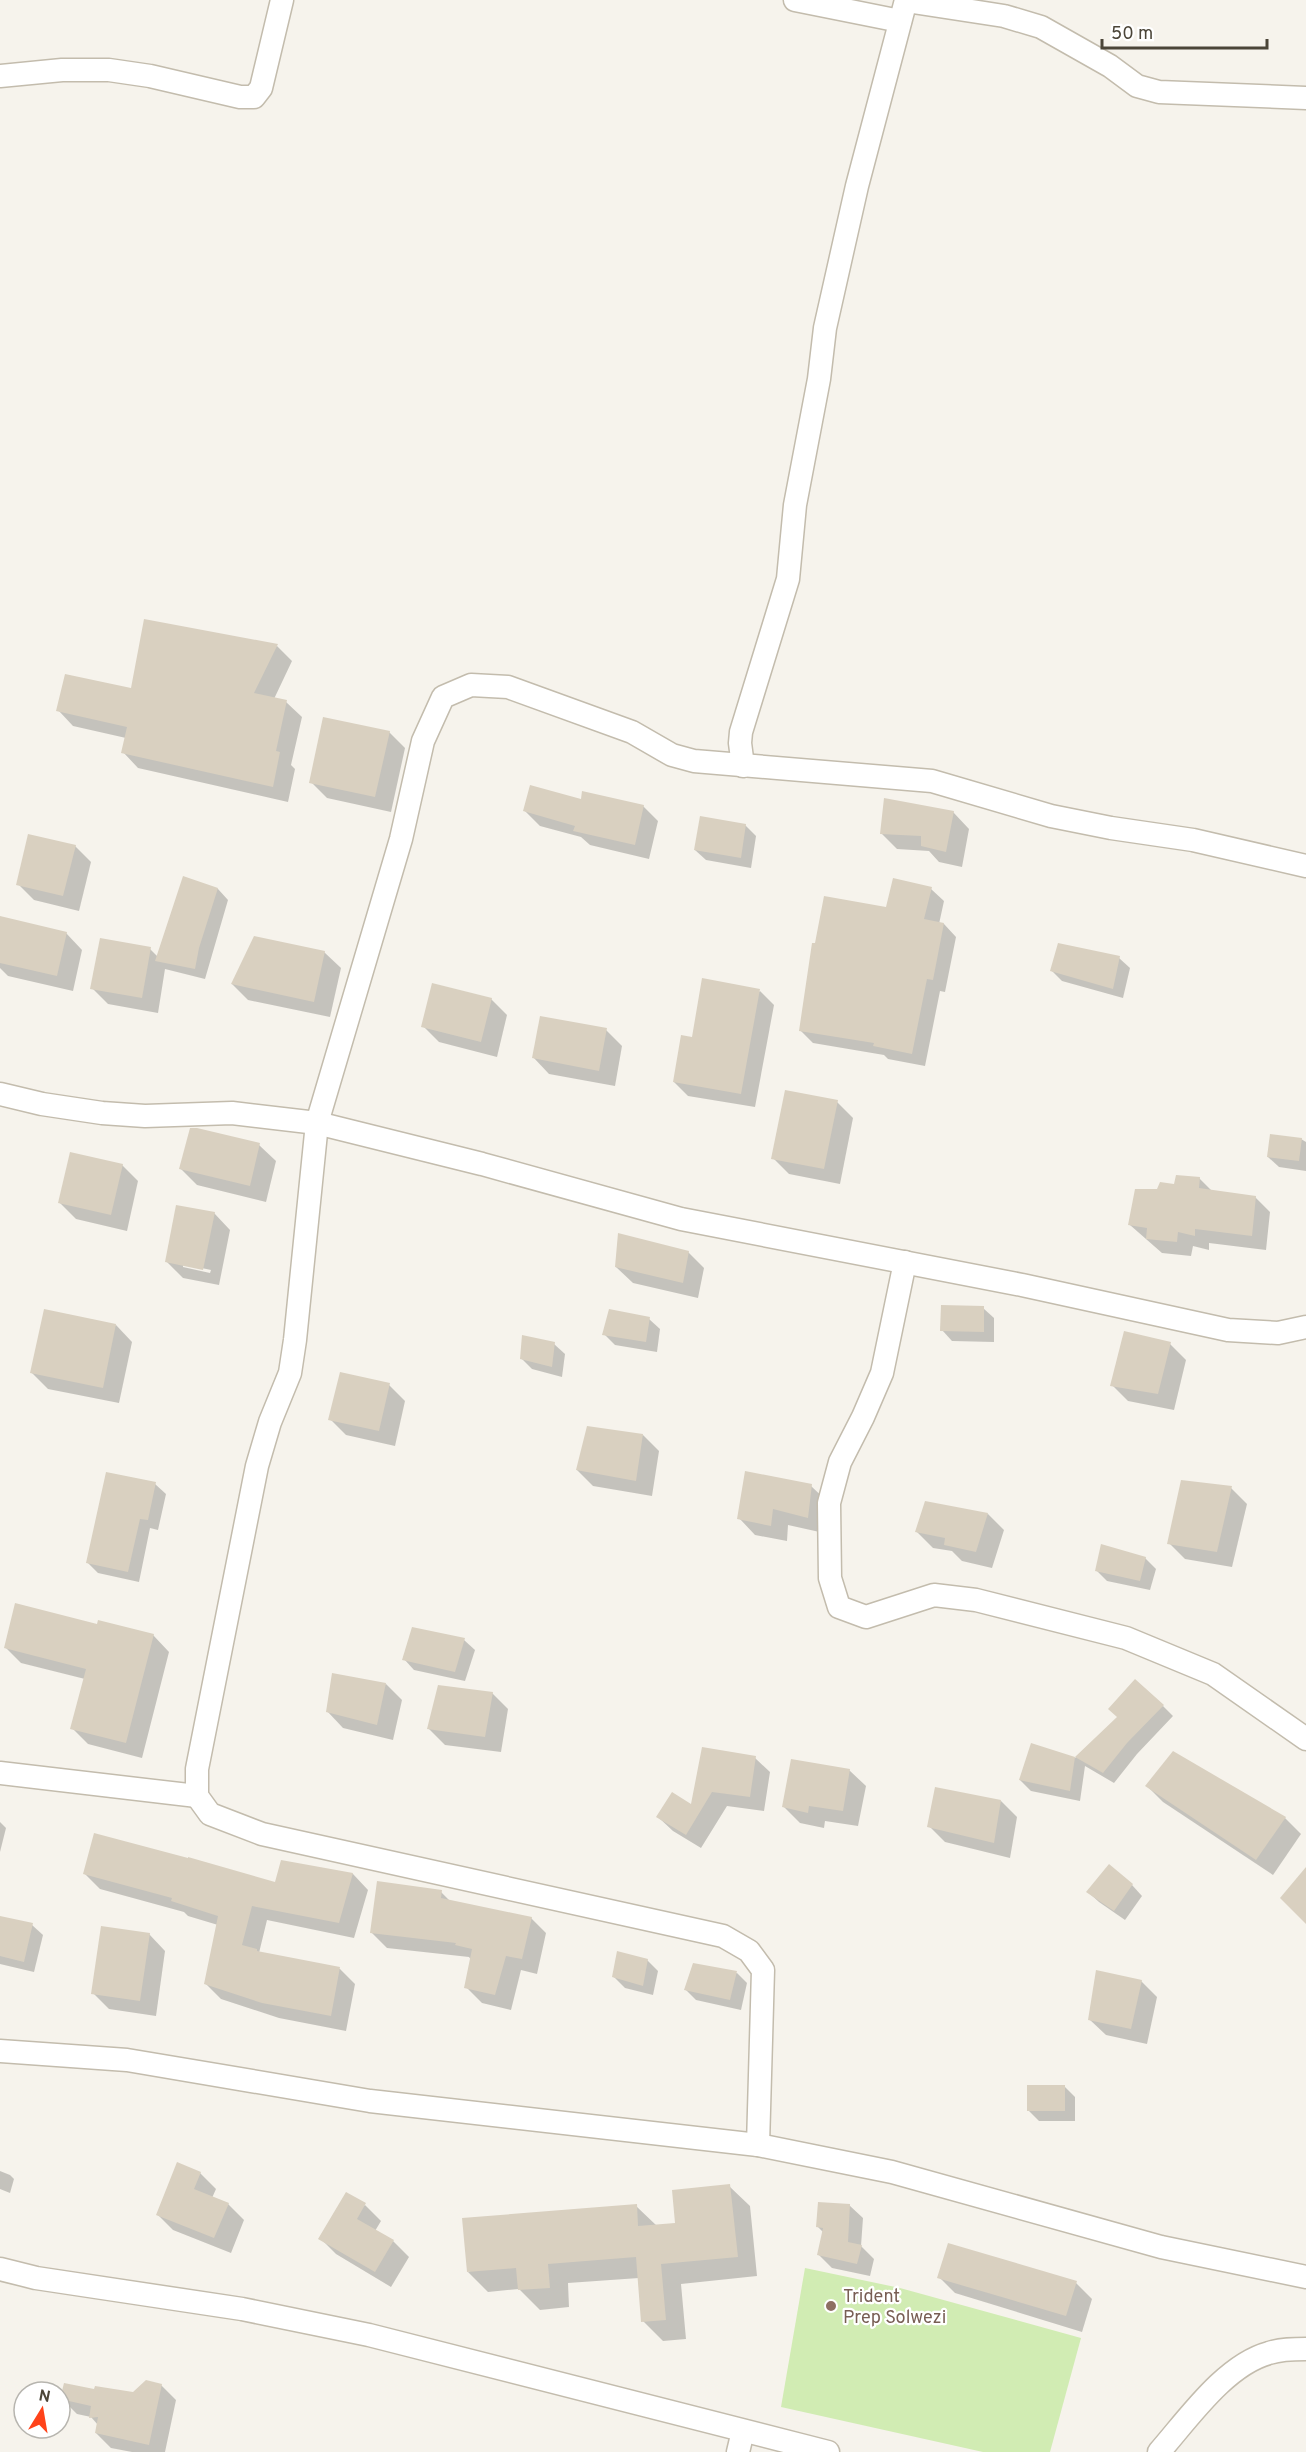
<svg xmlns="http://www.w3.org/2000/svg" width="1306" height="2452" viewBox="0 0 1306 2452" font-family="Overpass,sans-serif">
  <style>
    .green { fill: #d1ecb3 }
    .shadow { fill: #0003; fill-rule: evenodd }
    .building { fill: #d9d0c0 }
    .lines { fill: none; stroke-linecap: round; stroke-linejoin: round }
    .minor-casing { stroke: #c3bcad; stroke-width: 25 }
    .minor { stroke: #fff; stroke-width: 22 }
    .education-dot { fill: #8d6e63; stroke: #fff; stroke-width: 2 }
    .labels { text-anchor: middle; stroke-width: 4.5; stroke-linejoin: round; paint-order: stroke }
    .education-label { font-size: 18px; fill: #785e54; stroke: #fff; text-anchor: start }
  </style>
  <rect width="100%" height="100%" fill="#f6f3ec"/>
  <path class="green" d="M805 2268 900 2288 1081 2338 1050 2452H983L781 2407Z"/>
  <g class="shadow">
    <path d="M277 646 292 661 274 699 286 702 302 717 291 765 295 769 288 802 138 768 123 752 126 738 73 726 58 710Z"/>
    <path d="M389 732 405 748 391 812 327 798 311 782Z"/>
    <path d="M582 801 643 806 658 821 649 859 590 845 581 837 540 826 525 811Z"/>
    <path d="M953 812 969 829 962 867 939 862 929 851 897 849 881 833Z"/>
    <path d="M745 825 756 836 751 868 706 860 695 850Z"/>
    <path d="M75 846 91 862 79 911 34 900 18 884Z"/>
    <path d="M184 878 218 889 228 900 205 979 165 969 158 1013 108 1004 92 988 150 949 158 957Z"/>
    <path d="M931 889 944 901 939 924H944L956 937 945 992 940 991 925 1066 888 1059 884 1055 813 1043 800 1030Z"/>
    <path d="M0 925 66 933 82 950 73 991 8 976 0 968Z"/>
    <path d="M324 952 341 968 330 1017 248 1000 232 984Z"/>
    <path d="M1119 958 1130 968 1123 998 1062 981 1052 971Z"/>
    <path d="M760 991 774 1005 755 1107 688 1096 674 1082Z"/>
    <path d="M491 999 507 1015 497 1057 439 1042 423 1026Z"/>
    <path d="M606 1030 622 1046 615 1086 549 1074 533 1057Z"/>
    <path d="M837 1102 853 1118 840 1184 789 1174 773 1158Z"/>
    <path d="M1301 1139 1306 1142V1171L1279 1167 1268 1157Z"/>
    <path d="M259 1145 276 1161 266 1202 197 1185 181 1169Z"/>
    <path d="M122 1165 138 1181 127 1231 76 1219 60 1203Z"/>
    <path d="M1199 1178 1212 1191 1255 1197 1270 1212 1266 1250 1209 1243V1250L1193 1246 1191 1256 1162 1253 1130 1225 1159 1190Z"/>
    <path d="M214 1213 230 1230 219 1285 183 1278 167 1262ZM183 1264 211 1270 210 1273 183 1267Z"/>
    <path d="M688 1252 704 1268 698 1298 633 1283 616 1267Z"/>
    <path d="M983 1308 994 1318V1342L952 1341 942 1330Z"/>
    <path d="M649 1319 660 1329 657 1352 615 1345 604 1334Z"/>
    <path d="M116 1325 132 1342 119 1403 48 1389 31 1372Z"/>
    <path d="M554 1344 565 1354 562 1377 532 1369 521 1358Z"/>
    <path d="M1170 1344 1186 1360 1174 1410 1128 1401 1112 1385Z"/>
    <path d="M389 1385 405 1401 395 1446 346 1435 330 1419Z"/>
    <path d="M643 1435 659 1451 652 1496 593 1486 577 1470Z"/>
    <path d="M155 1484 166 1494 158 1530 150 1528 139 1582 98 1573 88 1563Z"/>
    <path d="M811 1486 828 1502 824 1533 788 1525 787 1541 755 1535 739 1518Z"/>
    <path d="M1231 1488 1247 1504 1232 1567 1185 1559 1169 1543Z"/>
    <path d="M988 1514 1004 1530 992 1568 962 1561 952 1551 933 1548 917 1532Z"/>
    <path d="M1145 1558 1156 1569 1150 1590 1107 1581 1096 1570Z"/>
    <path d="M98 1626 153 1635 169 1652 142 1758 88 1744 72 1728 85 1679 21 1663 5 1647Z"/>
    <path d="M464 1640 475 1650 465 1681 414 1670 404 1659Z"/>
    <path d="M386 1684 402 1700 393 1740 343 1728 327 1711Z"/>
    <path d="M492 1693 508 1709 501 1752 445 1745 429 1729Z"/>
    <path d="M1163 1706 1173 1716 1137 1754 1114 1783 1085 1766 1080 1801 1031 1791 1020 1780 1032 1745 1075 1758 1118 1718Z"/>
    <path d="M755 1758 770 1772 764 1811 727 1806 701 1848 673 1831 658 1817 692 1806Z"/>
    <path d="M849 1770 866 1786 858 1826 825 1821 824 1828 800 1823 784 1807Z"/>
    <path d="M1147 1786 1285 1818 1301 1834 1273 1875 1163 1802Z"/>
    <path d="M1001 1801 1017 1817 1010 1858 945 1842 929 1826Z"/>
    <path d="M0 1822 6 1828 0 1852Z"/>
    <path d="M282 1861 353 1874 368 1890 354 1938 267 1920 259 1953 340 1969 355 1984 346 2031 279 2018 221 1999 206 1984 218 1925 188 1916 184 1912 100 1889 85 1874 276 1884Z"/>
    <path d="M1132 1885 1142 1896 1125 1920 1099 1902 1088 1892Z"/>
    <path d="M441 1892 451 1902 531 1918 546 1933 537 1974 521 1970 511 2010 482 2003 466 1987 471 1960 469 1957 387 1948 372 1933Z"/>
    <path d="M0 1917 32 1925 43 1935 34 1972 0 1964Z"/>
    <path d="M149 1934 165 1951 156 2016 109 2009 93 1993Z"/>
    <path d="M647 1960 658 1971 653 1995 625 1988 614 1977Z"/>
    <path d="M737 1973 747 1983 741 2010 696 2000 685 1989Z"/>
    <path d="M1141 1981 1157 1997 1147 2044 1106 2035 1089 2019Z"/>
    <path d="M1065 2087 1075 2097V2121H1039L1028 2110Z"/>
    <path d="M0 2171 10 2175 14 2179 10 2193 0 2189Z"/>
    <path d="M200 2173 216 2189 212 2198 228 2204 244 2220 231 2253 173 2230 157 2214Z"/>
    <path d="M729 2186 750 2206 757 2276 681 2284 686 2339 663 2341 643 2321 639 2278 568 2283 569 2307 540 2310 519 2289 488 2292 468 2272 636 2206 657 2226 677 2224Z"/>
    <path d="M365 2205 381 2221 375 2231 393 2241 409 2257 391 2287 336 2254 320 2238Z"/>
    <path d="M849 2205 863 2218 861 2246 874 2259 870 2276 832 2268 819 2255 823 2232 818 2227Z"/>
    <path d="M939 2277 1076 2283 1092 2299 1082 2332 955 2293Z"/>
    <path d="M161 2385 176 2400 165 2452H132L111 2448 96 2433 98 2425 91 2417 77 2414 62 2399 95 2391 134 2394Z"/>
  </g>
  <g class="building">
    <path d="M144 619 278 644 254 693 287 700 276 751 280 752 273 787 121 753 127 727 56 711 65 674 131 688Z"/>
    <path d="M323 717 390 731 375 797 309 783Z"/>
    <path d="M530 785 581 799 582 791 644 805 635 845 573 831 575 826 523 811Z"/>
    <path d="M884 798 954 811 946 852 921 846V836L880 834Z"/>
    <path d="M700 816 746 824 741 858 694 850Z"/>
    <path d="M28 834 76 845 63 896 16 885Z"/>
    <path d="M183 876 218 888 199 948 195 969 155 961Z"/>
    <path d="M893 878 932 887 924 919 944 923 933 980 927 979 912 1054 873 1046 874 1043 799 1031 812 943H815L824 896 886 907Z"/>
    <path d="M0 916 67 932 57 976 0 963Z"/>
    <path d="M254 936 325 951 314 1002 231 984Z"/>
    <path d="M100 938 151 947 142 998 90 989Z"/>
    <path d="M1058 943 1120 956 1113 989 1050 971Z"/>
    <path d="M702 978 760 989 741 1094 673 1082 681 1035 692 1037Z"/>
    <path d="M432 983 492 998 481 1042 421 1027Z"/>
    <path d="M540 1016 607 1028 599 1071 532 1058Z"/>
    <path d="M785 1090 838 1100 824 1169 771 1159Z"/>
    <path d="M190 1128H197L260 1143 250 1186 179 1169Z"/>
    <path d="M1270 1134 1302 1138 1299 1161 1267 1157Z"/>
    <path d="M70 1152 123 1164 111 1215 58 1203Z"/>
    <path d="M1176 1175 1200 1177 1199 1188 1256 1196 1252 1236 1195 1229V1236L1178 1232 1177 1242 1146 1239 1147 1228 1128 1225 1135 1189H1157L1160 1182 1174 1184Z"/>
    <path d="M176 1205 215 1212 203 1270 165 1262Z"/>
    <path d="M618 1233 689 1251 683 1283 615 1267Z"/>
    <path d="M941 1305 984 1306V1332L940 1331Z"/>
    <path d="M44 1309 116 1324 103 1388 30 1373Z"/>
    <path d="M609 1309 650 1317 646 1342 602 1335Z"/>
    <path d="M1124 1331 1171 1342 1158 1394 1110 1386Z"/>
    <path d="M522 1335 555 1342 552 1367 520 1359Z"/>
    <path d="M340 1372 390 1383 379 1431 328 1420Z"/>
    <path d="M587 1426 643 1434 636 1481 576 1470Z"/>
    <path d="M745 1471 812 1484 808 1518 773 1509 771 1526 737 1519Z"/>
    <path d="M106 1472 156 1482 148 1520 140 1519 128 1572 86 1563Z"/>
    <path d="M1181 1480 1232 1486 1217 1552 1167 1544Z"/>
    <path d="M925 1501 988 1513 976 1552 944 1545 945 1538 915 1532Z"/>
    <path d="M1101 1544 1146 1557 1140 1581 1095 1571Z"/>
    <path d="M15 1603 97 1624 98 1620 154 1634 126 1743 70 1729 86 1669 4 1648Z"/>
    <path d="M412 1627 465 1638 455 1672 402 1660Z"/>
    <path d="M332 1673 386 1683 377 1725 326 1712Z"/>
    <path d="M1135 1679 1164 1705 1127 1743 1103 1773 1075 1757 1117 1717 1108 1709Z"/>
    <path d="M438 1685 493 1692 485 1737 427 1729Z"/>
    <path d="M1031 1743 1075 1757 1070 1791 1019 1780Z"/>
    <path d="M702 1747 756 1756 750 1797 712 1792 686 1835 656 1817 672 1792 691 1804Z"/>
    <path d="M1173 1751 1286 1817 1256 1860 1145 1786Z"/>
    <path d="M791 1759 850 1769 843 1811 809 1806 808 1813 782 1807Z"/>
    <path d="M935 1787 1001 1800 994 1843 927 1827Z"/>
    <path d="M94 1833 188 1858V1857L275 1882 281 1860 353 1873 339 1923 252 1906 242 1945 257 1949V1951L340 1967 331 2016 262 2003 204 1984 218 1916 171 1901 172 1898 83 1874Z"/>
    <path d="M1109 1864 1133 1884 1114 1911 1086 1892Z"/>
    <path d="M1306 1867V1924L1280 1898Z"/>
    <path d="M377 1881 442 1890 441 1898 532 1917 522 1959 506 1956 495 1995 464 1988 472 1949 455 1945 456 1943 370 1933Z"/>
    <path d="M0 1916 33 1923 24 1962 0 1956Z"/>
    <path d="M101 1926 150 1933 140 2001 91 1994Z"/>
    <path d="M617 1951 648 1959 643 1986 612 1977Z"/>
    <path d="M693 1963 737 1971 730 2000 684 1990Z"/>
    <path d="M1096 1970 1142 1980 1131 2029 1088 2020Z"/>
    <rect x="1027" y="2085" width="38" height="26"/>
    <path d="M177 2162 201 2172 194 2189 229 2203 214 2238 156 2215Z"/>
    <path d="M730 2184 738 2257 661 2264 666 2320 641 2322 636 2257 548 2264 550 2288 518 2290 516 2268 467 2272 462 2218 637 2204 638 2226 675 2223 672 2190Z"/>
    <path d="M346 2192 366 2203 357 2219 394 2240 375 2272 318 2239Z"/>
    <path d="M818 2202 850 2204 848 2242 862 2245 857 2264 817 2255 823 2228 816 2227Z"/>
    <path d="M948 2243 1077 2281 1066 2316 937 2278Z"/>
    <path d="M146 2380 162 2384 149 2445 95 2433 98 2417 89 2418 91 2406 60 2399 64 2383 94 2389 95 2386 133 2392Z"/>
  </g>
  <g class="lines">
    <defs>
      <g id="minor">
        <path d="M795 0 900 21"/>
        <path d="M906 1 1004 16 1041 27 1110 66 1137 86 1159 92 1306 98"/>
        <path d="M0 76 62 70H109L150 76 240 97H254L261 88 282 0"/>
        <path d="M743 766 740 743 741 732 788 579 795 505 819 379 825 328 857 186 906 0"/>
        <path d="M0 1094 42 1104 102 1113 145 1116 232 1113 317 1123 482 1164 681 1219 1022 1285 1228 1330 1278 1333 1306 1327"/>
        <path d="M905 1262 882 1373 863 1417 840 1462 829 1503 830 1578 839 1607 866 1617 934 1595 976 1600 1126 1638 1213 1674 1306 1739"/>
        <path d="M0 1773 197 1796"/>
        <path d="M0 2051 127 2060 370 2101 758 2145 892 2172 1161 2247 1306 2277"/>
        <path d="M758 2145 763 1970 749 1951 723 1936 262 1834 210 1814 197 1796V1769L257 1466 270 1422 290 1373 295 1340 317 1123 401 839 423 741 443 697 471 685 508 687 632 732 672 755 694 761 932 781 1051 816 1111 828 1193 840 1306 866"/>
        <path d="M0 2269 36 2278 242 2309 369 2335 828 2452"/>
        <path d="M738 2452 743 2431"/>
        <path d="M1159 2452C1188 2419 1225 2365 1269 2353 1281 2349 1294 2349 1306 2349"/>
      </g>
    </defs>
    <use href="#minor" class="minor-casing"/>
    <use href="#minor" class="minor"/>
  </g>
  <circle class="education-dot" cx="831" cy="2306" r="6"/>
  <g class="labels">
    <g class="education-label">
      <text x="843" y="2302">Trident<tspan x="843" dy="21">Prep Solwezi</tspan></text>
    </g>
  </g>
  <g transform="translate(42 2410) rotate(11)"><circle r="28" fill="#ffffff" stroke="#b7b5af" stroke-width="1.5"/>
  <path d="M0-4.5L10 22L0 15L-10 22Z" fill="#ff431a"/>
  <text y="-9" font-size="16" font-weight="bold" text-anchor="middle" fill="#4b4538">N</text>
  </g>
  <path d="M1102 39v9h165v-9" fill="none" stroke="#4b4538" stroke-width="3"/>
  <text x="1111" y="39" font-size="18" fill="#4b4538" stroke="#ffffff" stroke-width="4.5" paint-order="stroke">50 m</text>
</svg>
